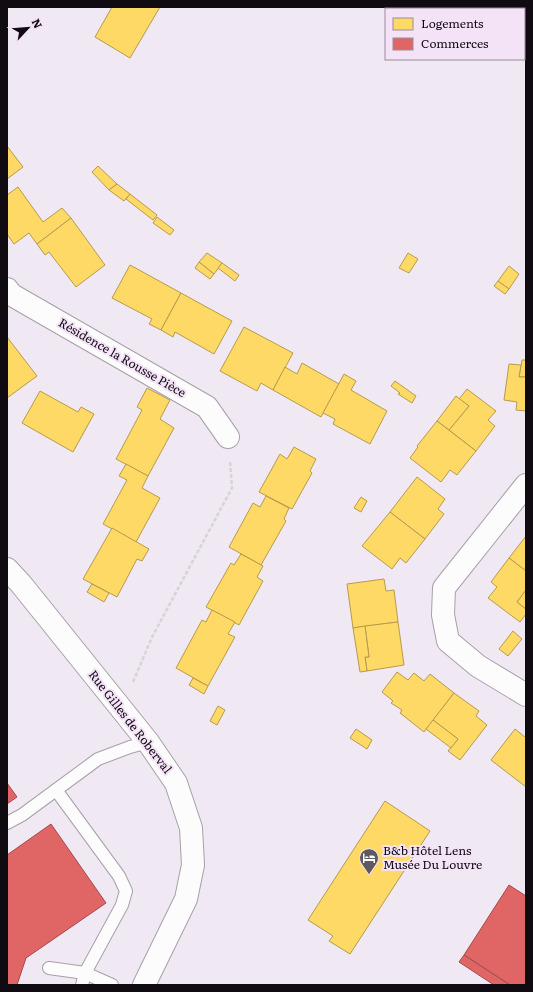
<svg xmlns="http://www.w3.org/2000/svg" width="533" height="992" viewBox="0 0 533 992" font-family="Literata,serif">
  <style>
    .homes { fill: #ffd966; stroke: #b79b4c }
    .shops { fill: #e06666; stroke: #a24a4c }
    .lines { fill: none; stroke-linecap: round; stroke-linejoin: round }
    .lane-casing { stroke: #a7a0a8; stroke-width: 14 }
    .street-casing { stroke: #a7a0a8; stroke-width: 24 }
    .path { stroke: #d6d4d7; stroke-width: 2.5; stroke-dasharray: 4 2; stroke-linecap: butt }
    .lane { stroke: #fdfcfd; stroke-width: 12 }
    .street { stroke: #fdfcfd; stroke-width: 22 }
    .labels { text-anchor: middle; stroke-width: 4; stroke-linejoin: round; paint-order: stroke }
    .street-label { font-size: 12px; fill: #100a11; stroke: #f4e3f7 }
    .poi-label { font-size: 12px; fill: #100a11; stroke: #f4e3f7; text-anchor: start }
  </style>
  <rect width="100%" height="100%" fill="#f0e8f2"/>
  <g class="homes">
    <path d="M112 7H160L130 58 95 37Z"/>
    <path d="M417 7H445L444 9H420Z"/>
    <path d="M445 7H454L453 9H447Z"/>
    <path d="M7 146 23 167 7 179Z"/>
    <path d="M98 166 117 184 109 190 92 172Z"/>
    <path d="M117 184 130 194 124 201 109 190Z"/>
    <path d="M18 187 43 222 62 208 71 218 37 244 29 233 14 244 7 234V195Z"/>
    <path d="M130 194 157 215 153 220 126 199Z"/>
    <path d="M157 217 174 230 170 235 153 223Z"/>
    <path d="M71 218 105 265 76 287 49 252 45 255 37 244Z"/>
    <path d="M207 253 222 263 214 274 199 262Z"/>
    <path d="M408 253 418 259 409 273 399 268Z"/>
    <path d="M199 262 214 274 210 279 195 268Z"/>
    <path d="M222 263 239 275 235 281 218 268Z"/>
    <path d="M130 265 181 293 161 330 149 324 152 319 112 298Z"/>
    <path d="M509 266 519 274 509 289 498 281Z"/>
    <path d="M498 281 509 289 505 294 494 286Z"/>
    <path d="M181 293 232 321 214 354 175 332 173 337 161 330Z"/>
    <path d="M244 327 293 353 273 390 261 383 257 391 220 371Z"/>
    <path d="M7 337 37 376 7 398Z"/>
    <path d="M522 360H526V377H519Z"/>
    <path d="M302 363 339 384 321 417 273 390 285 367 297 374Z"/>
    <path d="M509 364 521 365 519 377H526V411L516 410 517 402 504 400Z"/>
    <path d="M344 374 356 381 351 390 387 411 370 444 333 424 335 419 323 413Z"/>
    <path d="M395 381 416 396 412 403 398 394 400 393 391 386Z"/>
    <path d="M147 388 170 400 160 419 174 428 148 476 116 459 142 410 137 407Z"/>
    <path d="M467 389 496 411 488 420 495 426 476 451 449 430 469 406 459 399Z"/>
    <path d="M40 391 78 412 81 407 94 414 73 452 22 423Z"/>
    <path d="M456 396 469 406 449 430 437 421Z"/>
    <path d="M437 421 476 451 457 475 450 470 441 482 410 458 418 447 417 446Z"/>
    <path d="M294 447 316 459 310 471 312 473 292 509 259 492 280 454 287 459Z"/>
    <path d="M126 464 148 476 142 488 160 498 136 542 103 524 127 480 119 476Z"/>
    <path d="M417 477 445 499 438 509 444 514 425 539 390 512Z"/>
    <path d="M266 496 289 508 284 519 286 521 261 565 229 547 253 503 260 507Z"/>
    <path d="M361 497 367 501 361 512 354 508Z"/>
    <path d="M390 512 425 539 406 563 400 558 392 569 362 546Z"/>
    <path d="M112 528 149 549 142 561 137 559 117 597 83 579Z"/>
    <path d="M526 536V571L509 558Z"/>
    <path d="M241 554 263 566 257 577 263 581 239 625 206 607 231 563 234 565Z"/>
    <path d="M509 558 526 571V590L517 602 526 609V614L520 622 488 598 497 587 491 582Z"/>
    <path d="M384 579 386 591 394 590 398 622 353 628 347 584Z"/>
    <path d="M92 584 109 593 104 602 87 592Z"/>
    <path d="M526 590V609L517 602Z"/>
    <path d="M212 610 235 622 228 634 235 637 208 686 176 668 202 620 206 622Z"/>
    <path d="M398 622 404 665 367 671 365 657H369L365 626Z"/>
    <path d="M365 626 369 657H365L367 671 360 672 353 628Z"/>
    <path d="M513 631 522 639 508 656 499 649Z"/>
    <path d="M397 672 408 680 414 673 424 681 430 674 454 693 424 732 400 713 402 710 391 703 393 701 382 692Z"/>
    <path d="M193 678 208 686 204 694 189 685Z"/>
    <path d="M454 693 479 711 476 716 487 725 460 760 448 751 458 739 433 720Z"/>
    <path d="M218 706 225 710 217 725 210 721Z"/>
    <path d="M433 720 458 739 451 748 426 729Z"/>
    <path d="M356 729 372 740 367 749 350 738Z"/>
    <path d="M515 729 525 737 526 735V787L491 760Z"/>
    <path d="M385 801 430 831 350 954 329 941 333 936 308 920Z"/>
  </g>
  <g class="shops">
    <path d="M7 783 17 797 7 804Z"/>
    <path d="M51 824 106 903 26 958 17 985H7V855Z"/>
    <path d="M509 885 526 896V985H510L464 955Z"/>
    <path d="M464 955 510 985H494L459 962Z"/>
  </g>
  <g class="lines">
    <defs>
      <g id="lane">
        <path d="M56 790 119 876 126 891 122 905 85 973 112 985"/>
        <path d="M7 823 22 815 98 759 130 747 148 742"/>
        <path d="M49 968 85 973 82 985"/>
      </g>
      <g id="street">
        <path d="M7 289 12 295 207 407 228 437"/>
        <path d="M526 485 444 588 443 615 448 641 478 666 526 695"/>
        <path d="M7 569 21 584 148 742 176 783 191 828 193 865 186 899 144 985"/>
      </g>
    </defs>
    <use href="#lane" class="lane-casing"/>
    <use href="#street" class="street-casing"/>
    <path class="path" d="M133 682 152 637 232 488 230 461"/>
    <use href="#lane" class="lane"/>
    <use href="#street" class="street"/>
  </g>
  <defs>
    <symbol id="hotel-pin" viewBox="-11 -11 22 30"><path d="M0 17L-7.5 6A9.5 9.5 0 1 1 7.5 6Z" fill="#5e5860" stroke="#f4e3f7"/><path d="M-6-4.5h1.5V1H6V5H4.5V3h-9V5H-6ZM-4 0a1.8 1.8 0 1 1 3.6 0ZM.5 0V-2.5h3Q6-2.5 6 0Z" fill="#fff"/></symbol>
  </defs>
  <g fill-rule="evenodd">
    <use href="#hotel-pin" x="358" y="847" width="22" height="30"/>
  </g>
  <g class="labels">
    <g class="street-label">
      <text transform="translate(122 358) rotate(30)" y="4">Résidence la Rousse Pièce</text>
      <text transform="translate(130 722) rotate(52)" y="4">Rue Gilles de Roberval</text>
    </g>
    <g class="poi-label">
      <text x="383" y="855">B&amp;b Hôtel Lens<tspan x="383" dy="14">Musée Du Louvre</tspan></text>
    </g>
  </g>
  <rect width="533" height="992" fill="none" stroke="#100a11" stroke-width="16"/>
  <rect x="385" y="8" width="140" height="52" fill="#f4e3f7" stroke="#998c9b"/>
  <rect x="393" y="18" width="20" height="12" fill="#ffd966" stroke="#998c9b"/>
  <text x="421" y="28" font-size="12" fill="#100a11">Logements</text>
  <rect x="393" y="38" width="20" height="12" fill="#e06666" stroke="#998c9b"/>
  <text x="421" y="48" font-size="12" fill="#100a11">Commerces</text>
  <g transform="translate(28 28) rotate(64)" stroke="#f4e3f7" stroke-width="3" paint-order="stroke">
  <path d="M0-3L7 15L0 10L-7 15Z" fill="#100a11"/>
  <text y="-6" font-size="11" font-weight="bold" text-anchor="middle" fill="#100a11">N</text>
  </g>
</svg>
